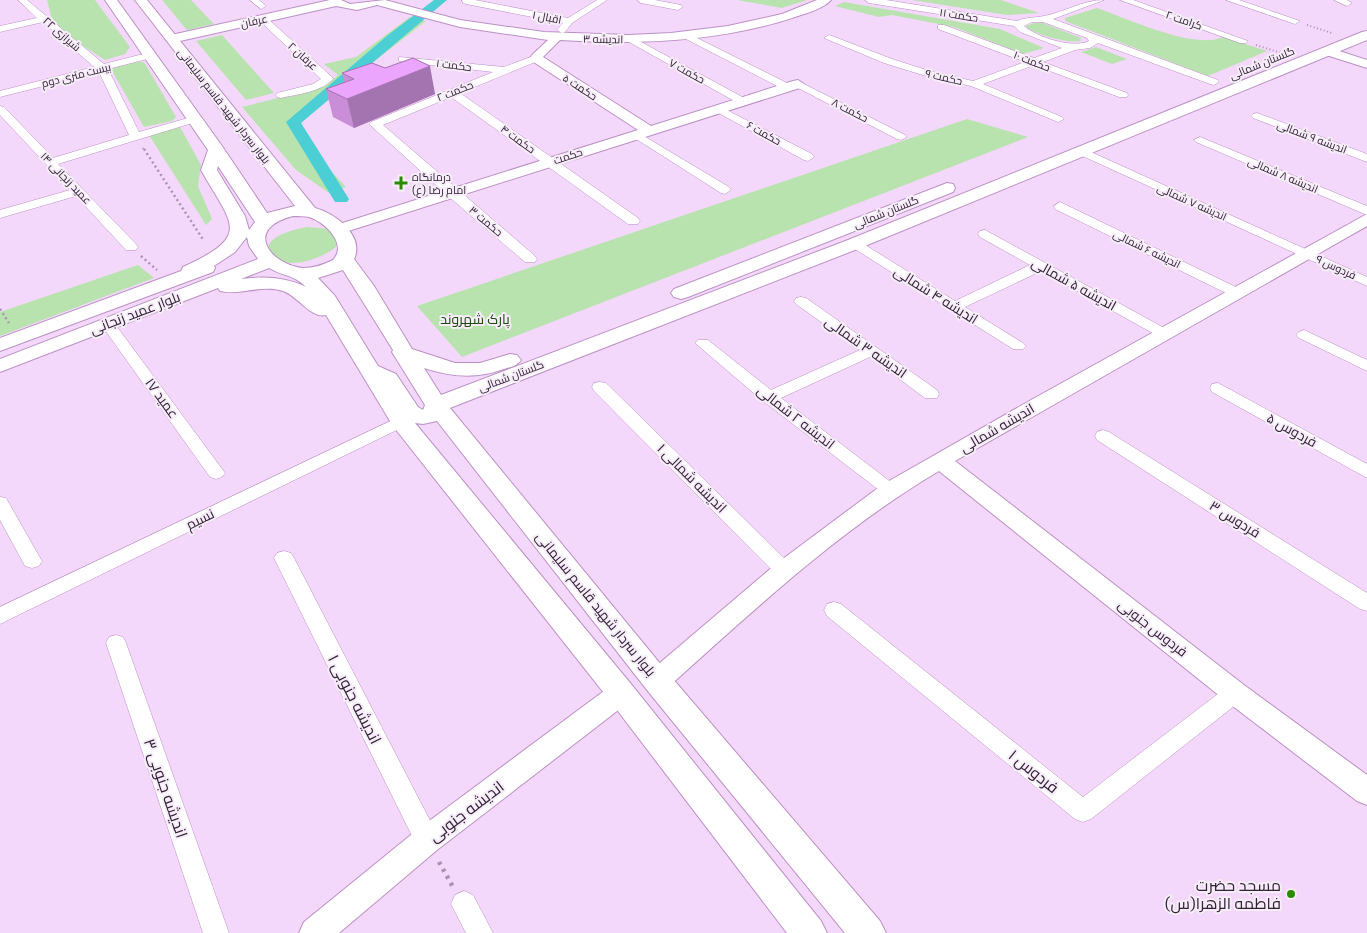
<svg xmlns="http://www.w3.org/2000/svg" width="1367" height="933" viewBox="0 0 1367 933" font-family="'Exo 2',Cairo,sans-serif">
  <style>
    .green { fill: #b8e3ae }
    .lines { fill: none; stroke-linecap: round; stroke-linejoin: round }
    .canal { fill: #4cced5; fill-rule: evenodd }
    .minor-casing { stroke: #bc90c7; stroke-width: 1 }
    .tertiary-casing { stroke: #bc90c7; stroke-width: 2 }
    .secondary-casing { stroke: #bc90c7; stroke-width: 2 }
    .path-far2 { stroke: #aa92b0; stroke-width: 2; stroke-dasharray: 1 2.5; stroke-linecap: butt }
    .path-far1 { stroke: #aa92b0; stroke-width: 2.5; stroke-dasharray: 2 3; stroke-linecap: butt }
    .path { stroke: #aa92b0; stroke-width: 4.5; stroke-dasharray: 3 5; stroke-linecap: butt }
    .minor { fill: #fff; fill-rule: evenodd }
    .tertiary { fill: #fff; fill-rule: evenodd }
    .secondary { fill: #fff; fill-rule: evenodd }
    .wall { fill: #ca8ed9 }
    .shaded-wall { fill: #a474b0 }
    .building { fill: #eba5fc; stroke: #a474b0 }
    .poi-dot { fill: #2a8b00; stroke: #f6edf9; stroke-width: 2 }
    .labels { text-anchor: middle; stroke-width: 4; stroke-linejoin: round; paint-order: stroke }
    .far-street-label { font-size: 11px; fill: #322136; stroke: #f6edf9 }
    .far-poi-label { font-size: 11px; fill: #322136; stroke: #f6edf9; text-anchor: start }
    .street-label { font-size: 14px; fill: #322136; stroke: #f6edf9 }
    .park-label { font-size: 14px; fill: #1b490e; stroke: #f6edf9 }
    .near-street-label { font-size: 16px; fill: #322136; stroke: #f6edf9 }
    .near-poi-label { font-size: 16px; fill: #322136; stroke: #f6edf9; text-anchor: end }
  </style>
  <rect width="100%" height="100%" fill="#f4d8fb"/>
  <g class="green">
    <path d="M47 0H95L130 47 125 54 105 60 54 27Z"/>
    <path d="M162 0H191L214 24 187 30Z"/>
    <path d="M737 0H807L782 8Z"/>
    <path d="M912 0H1001L1039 13 1007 15Z"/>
    <path d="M844 2 1000 29 1044 48 1023 54 954 27 892 15 879 17 835 6Z"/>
    <path d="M1097 8C1129 19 1193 50 1223 37L1267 51 1208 76 1065 21V18Z"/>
    <path d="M410 17 426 21 290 127 346 187 329 193 296 170 242 107 325 86 338 75 324 64 356 57Z"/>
    <path d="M1034 23H1043L1081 38 1080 41C1068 44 1034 34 1025 26Z"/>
    <path d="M222 35 274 93 246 100 196 41Z"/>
    <path d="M1096 47 1127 59 1112 64 1081 52Z"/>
    <path d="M136 62H144L176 117 172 121 144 127 111 69Z"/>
    <path d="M967 119 1028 137 462 357 417 306Z"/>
    <path d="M180 127 201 165 198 186 212 219 206 225 149 135Z"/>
    <path d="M308 227 329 229 339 243C329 258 283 273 270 254 259 237 299 228 308 227Z"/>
    <path d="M138 265 154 278 0 336V312Z"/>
  </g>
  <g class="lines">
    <path class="canal" d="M434 0H447L301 123 349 199 347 202H335L286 122 388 35Z"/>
    <defs>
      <g id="minor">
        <path d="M18 0H27L104 64 151 52 155 53V57L108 69 139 132 195 116 201 119 199 121 58 164 136 244 138 247 136 250H126L76 196 0 218V210L70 190 0 115V106L4 107 53 158 129 135 99 72 0 97V91L94 67 43 22 0 32V26L37 18Z"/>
        <path d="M250 0H259L266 6 261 9Z"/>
        <path d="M462 0H475L568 18 597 0H607L572 23 565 32 562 33 557 30 563 23 466 4 463 3Z"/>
        <path d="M637 0H655L681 5 683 7 678 10 641 3Z"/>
        <path d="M865 0H886L1017 21C1027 17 1034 18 1044 16 1065 12 1083 0 1104 0L1053 19 1218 80 1219 82 1214 85 1210 84 1098 43 1090 48 1075 50 1043 62 1127 93 1128 95 1127 97H1119L1034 65 983 84 1062 117 1064 119 1058 122 971 86 926 76 884 63 824 38 829 35 832 36 892 59 933 72 973 81 1025 62 938 29V25H944L1034 58 1062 48 1020 32 1014 26 869 3ZM1032 22H1043L1087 38 1089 41C1073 49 1036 37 1024 26Z"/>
        <path d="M1120 0H1133L1248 41 1246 43H1240Z"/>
        <path d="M1226 0H1239L1300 21 1295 24 1292 23Z"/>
        <path d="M1334 0H1347L1352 3 1347 6Z"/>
        <path d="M263 16 266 17 332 77 333 79C321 92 298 94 281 98L277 97 276 95 277 93 313 84 321 79 260 21 258 19Z"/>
        <path d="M687 33 791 85 792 87 787 90 783 89 684 38V34Z"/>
        <path d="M632 37 746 99 747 101 742 104 738 103 629 42 627 40Z"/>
        <path d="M536 55 540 56V60L460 93 638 218 640 221 638 224H628L451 97 383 125 535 256 537 259 535 262H525L448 196 369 124 371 122 493 72 403 62 399 61V57L504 67Z"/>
        <path d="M798 81 905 135 907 137 901 140 897 139 794 86 793 84 794 82Z"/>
        <path d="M719 106 812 154 814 157 808 161 804 160 715 111 714 109 715 107Z"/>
        <path d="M1257 113 1367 154V162L1253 118 1251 116 1253 114Z"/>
        <path d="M637 132 729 187 731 190 725 194 721 193 633 137 631 135Z"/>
        <path d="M1200 137 1367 206V215L1196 142 1194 140Z"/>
        <path d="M1080 147 1367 277V286L1076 153 1074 151Z"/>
        <path d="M1060 202 1240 289 1242 292 1240 295H1230L1055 209 1054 206Z"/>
        <path d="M985 230 1168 330 1171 333 1168 336H1158L1041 271 965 307 1023 343 1026 346 1023 349H1013L847 244 854 240 859 241 955 301 1030 265 980 237 978 234 980 231Z"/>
        <path d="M801 297 806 298 937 390 939 394 937 398H925L870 357 781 398 896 486 899 490 896 494 890 496 884 494 763 401 695 343 698 340H708L771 390 860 350 796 304 794 301 796 298Z"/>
        <path d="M107 319 112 320 222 469 225 473 222 477 216 479 210 477 100 323 102 320Z"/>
        <path d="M1304 330 1367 360V371L1299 338 1296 335 1299 332Z"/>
        <path d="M600 382 606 383 791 565 794 570 791 575 784 577 777 575 594 391 592 387 594 383Z"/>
        <path d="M1218 383 1367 464V478L1212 392 1210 388 1212 384Z"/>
        <path d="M401 416 407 417 409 421 407 425 0 624V607Z"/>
        <path d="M1103 430 1109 432 1367 593V611L1360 609 1097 440 1095 436 1097 432Z"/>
        <path d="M0 497 6 498 39 556 42 561 39 566 32 568 25 566 0 520Z"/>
        <path d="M284 551 291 553 294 558 436 832 439 840 436 848 427 852 418 848 274 558 277 553Z"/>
        <path d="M834 602 841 604 1083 797 1227 687 1235 684 1243 687 1246 693 1243 699 1091 819 1083 822 1075 819 827 616 824 610 827 604Z"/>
        <path d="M116 635 123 637 126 643 229 933H203L106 643 109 637Z"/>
        <path d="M464 891 473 895 493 933H466L451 904 455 895Z"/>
      </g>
      <g id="tertiary">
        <path d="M330 0H341L350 4 385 0 460 20 544 32 629 35 671 33 728 26 782 14 817 0H831C824 8 808 13 798 16 722 42 639 45 560 40L543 57 651 126 793 81 798 80 804 84 803 87 339 234 333 232 331 229 333 226 638 130 532 61 530 58 532 55 548 40 460 27 377 5 357 10 336 6 171 43 165 39 171 35Z"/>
        <path d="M1327 47 1367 60V68L1323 54 1321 51Z"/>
        <path d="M1367 214V226L955 461 1244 685 1367 775V805L1357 801 1226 701 939 471C839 530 753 611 666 689L657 692 648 689 644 681 648 673 776 564 882 485 1031 400Z"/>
        <path d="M621 682 630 685 634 693 630 701 437 850 339 933H299L304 922 417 830 612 685Z"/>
      </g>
      <g id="secondary">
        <path d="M105 0H117L222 146 267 213 295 206 135 0H147L315 208C335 213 365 236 354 259L374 286 412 349 455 363H480L510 354 517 355 521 360C517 366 511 367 504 369 476 379 452 377 424 368L441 395 848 240 1362 32 1367 31V40L860 248 450 408 667 672 880 921 886 933H845L647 690 437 421 423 424 415 423 631 684 821 921 827 933H787L611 702 393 426 326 315C311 319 298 296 283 291 262 284 240 296 220 291L218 288 0 372V359L258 259 249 246 247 237 235 252 214 266 215 268 213 272 0 351V338L181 271 183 267C253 235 232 225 201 170L208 150ZM218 166 255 222 249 230 245 216 217 170ZM293 216C298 216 304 216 309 217 325 222 348 244 333 260 323 265 314 268 303 268 271 265 242 229 293 216ZM269 268C284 277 293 274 306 287 286 277 263 276 241 279ZM343 270 393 350 392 352 425 405 423 410 418 407 396 374 378 366 335 296 318 278Z"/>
        <path d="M947 183 953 184 955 188 953 192 688 297 681 299 674 297 671 293 674 289Z"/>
      </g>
    </defs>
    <use href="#minor" class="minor-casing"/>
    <use href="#tertiary" class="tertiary-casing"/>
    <use href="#secondary" class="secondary-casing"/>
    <g class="path-far2">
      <path d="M1307 25 1332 33"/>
      <path d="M1256 45 1281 53"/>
      <path d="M143 148 144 150"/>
    </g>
    <g class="path-far1">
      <path d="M144 149 204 241"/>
      <path d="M141 256 157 270"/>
      <path d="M0 309 9 323"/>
    </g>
    <path class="path" d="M439 862 453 887"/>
    <use href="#minor" class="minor"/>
    <use href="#tertiary" class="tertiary"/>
    <use href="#secondary" class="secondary"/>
  </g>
  <path class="wall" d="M385 68 435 94 354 128 333 117 326 89 344 82 342 73Z"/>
  <path class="shaded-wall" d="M430 66 435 94 354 128 347 99Z"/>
  <path class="building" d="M413 58 430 66 347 99 326 89 354 79 342 73 372 63 385 68Z"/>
  <g class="poi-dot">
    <path d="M398.5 175.5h5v5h5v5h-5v5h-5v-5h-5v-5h5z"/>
    <circle cx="1291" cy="894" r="5"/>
  </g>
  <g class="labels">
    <g class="far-street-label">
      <text transform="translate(959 15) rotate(9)" y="4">حکمت ۱۱</text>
      <text transform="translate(547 17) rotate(11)" y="4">اقبال ۱</text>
      <text transform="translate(1184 20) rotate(19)" y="4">کرامت ۲</text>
      <text transform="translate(254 21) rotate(-12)" y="4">عرفان</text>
      <text transform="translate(62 34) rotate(41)" y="4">شیرازی ۲۲</text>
      <text transform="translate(603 39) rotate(1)" y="4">اندیشه ۳</text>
      <text transform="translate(303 56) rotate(42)" y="4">عرفان ۲</text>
      <text transform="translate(1032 61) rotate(21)" y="4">حکمت ۱۰</text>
      <text transform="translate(1262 63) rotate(-22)" y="4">گلستان شمالی</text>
      <text transform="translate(454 65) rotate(7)" y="4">حکمت ۱</text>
      <text transform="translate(687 71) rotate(29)" y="4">حکمت ۷</text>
      <text transform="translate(76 75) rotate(-14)" y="4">بیست متری دوم</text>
      <text transform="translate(944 77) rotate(13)" y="4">حکمت ۹</text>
      <text transform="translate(580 87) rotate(33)" y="4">حکمت ۵</text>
      <text transform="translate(455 91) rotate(-22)" y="4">حکمت ۲</text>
      <text transform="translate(224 106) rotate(52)" y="4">بلوار سردار شهید قاسم سلیمانی</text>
      <text transform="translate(850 110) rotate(27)" y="4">حکمت ۸</text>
      <text transform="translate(764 133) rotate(29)" y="4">حکمت ۶</text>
      <text transform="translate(1312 137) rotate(21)" y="4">اندیشه ۹ شمالی</text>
      <text transform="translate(518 139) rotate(36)" y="4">حکمت ۴</text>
      <text transform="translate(568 156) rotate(-18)" y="4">حکمت</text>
      <text transform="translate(1283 175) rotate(23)" y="4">اندیشه ۸ شمالی</text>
      <text transform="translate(66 178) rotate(46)" y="4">عمید زنجانی ۱۴</text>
      <text transform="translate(1192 202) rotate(24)" y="4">اندیشه ۷ شمالی</text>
      <text transform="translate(886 212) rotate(-22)" y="4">گلستان شمالی</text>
      <text transform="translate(486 221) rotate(40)" y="4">حکمت ۳</text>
      <text transform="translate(1147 249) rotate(26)" y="4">اندیشه ۶ شمالی</text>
      <text transform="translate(1336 267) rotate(25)" y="4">فردوس ۹</text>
      <text transform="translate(511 376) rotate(-21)" y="4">گلستان شمالی</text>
    </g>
    <g class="far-poi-label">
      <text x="412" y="181">درمانگاه<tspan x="412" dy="13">امام رضا (ع)</tspan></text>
    </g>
    <g class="street-label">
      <text transform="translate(1074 284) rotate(29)" y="5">اندیشه ۵ شمالی</text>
      <text transform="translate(936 295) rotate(32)" y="5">اندیشه ۴ شمالی</text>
      <text transform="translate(135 313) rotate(-21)" y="5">بلوار عمید زنجانی</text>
      <text transform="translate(866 347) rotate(35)" y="5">اندیشه ۳ شمالی</text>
      <text transform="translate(162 398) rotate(54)" y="5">عمید ۱۷</text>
      <text transform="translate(796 417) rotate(38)" y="5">اندیشه ۲ شمالی</text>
      <text transform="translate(997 428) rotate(-30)" y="5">اندیشه شمالی</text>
      <text transform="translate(1292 430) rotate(29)" y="5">فردوس ۵</text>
      <text transform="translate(692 478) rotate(45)" y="5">اندیشه شمالی ۱</text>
      <text transform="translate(200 519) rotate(-26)" y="5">نسیم</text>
      <text transform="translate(1235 519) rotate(32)" y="5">فردوس ۳</text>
      <text transform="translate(596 604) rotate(51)" y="5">بلوار سردار شهید قاسم سلیمانی</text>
      <text transform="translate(1153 628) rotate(38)" y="5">فردوس جنوبی</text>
    </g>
    <g class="park-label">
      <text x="475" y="324">پارک شهروند</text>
    </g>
    <g class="near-street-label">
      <text transform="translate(355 699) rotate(63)" y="6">اندیشه جنوبی ۱</text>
      <text transform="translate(1034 771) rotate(39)" y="6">فردوس ۱</text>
      <text transform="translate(166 788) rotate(71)" y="6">اندیشه جنوبی ۳</text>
      <text transform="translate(466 811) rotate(-37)" y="6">اندیشه جنوبی</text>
    </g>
    <g class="near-poi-label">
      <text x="1281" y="891">مسجد حضرت<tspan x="1281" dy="18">فاطمه الزهرا(س)</tspan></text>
    </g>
  </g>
</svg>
